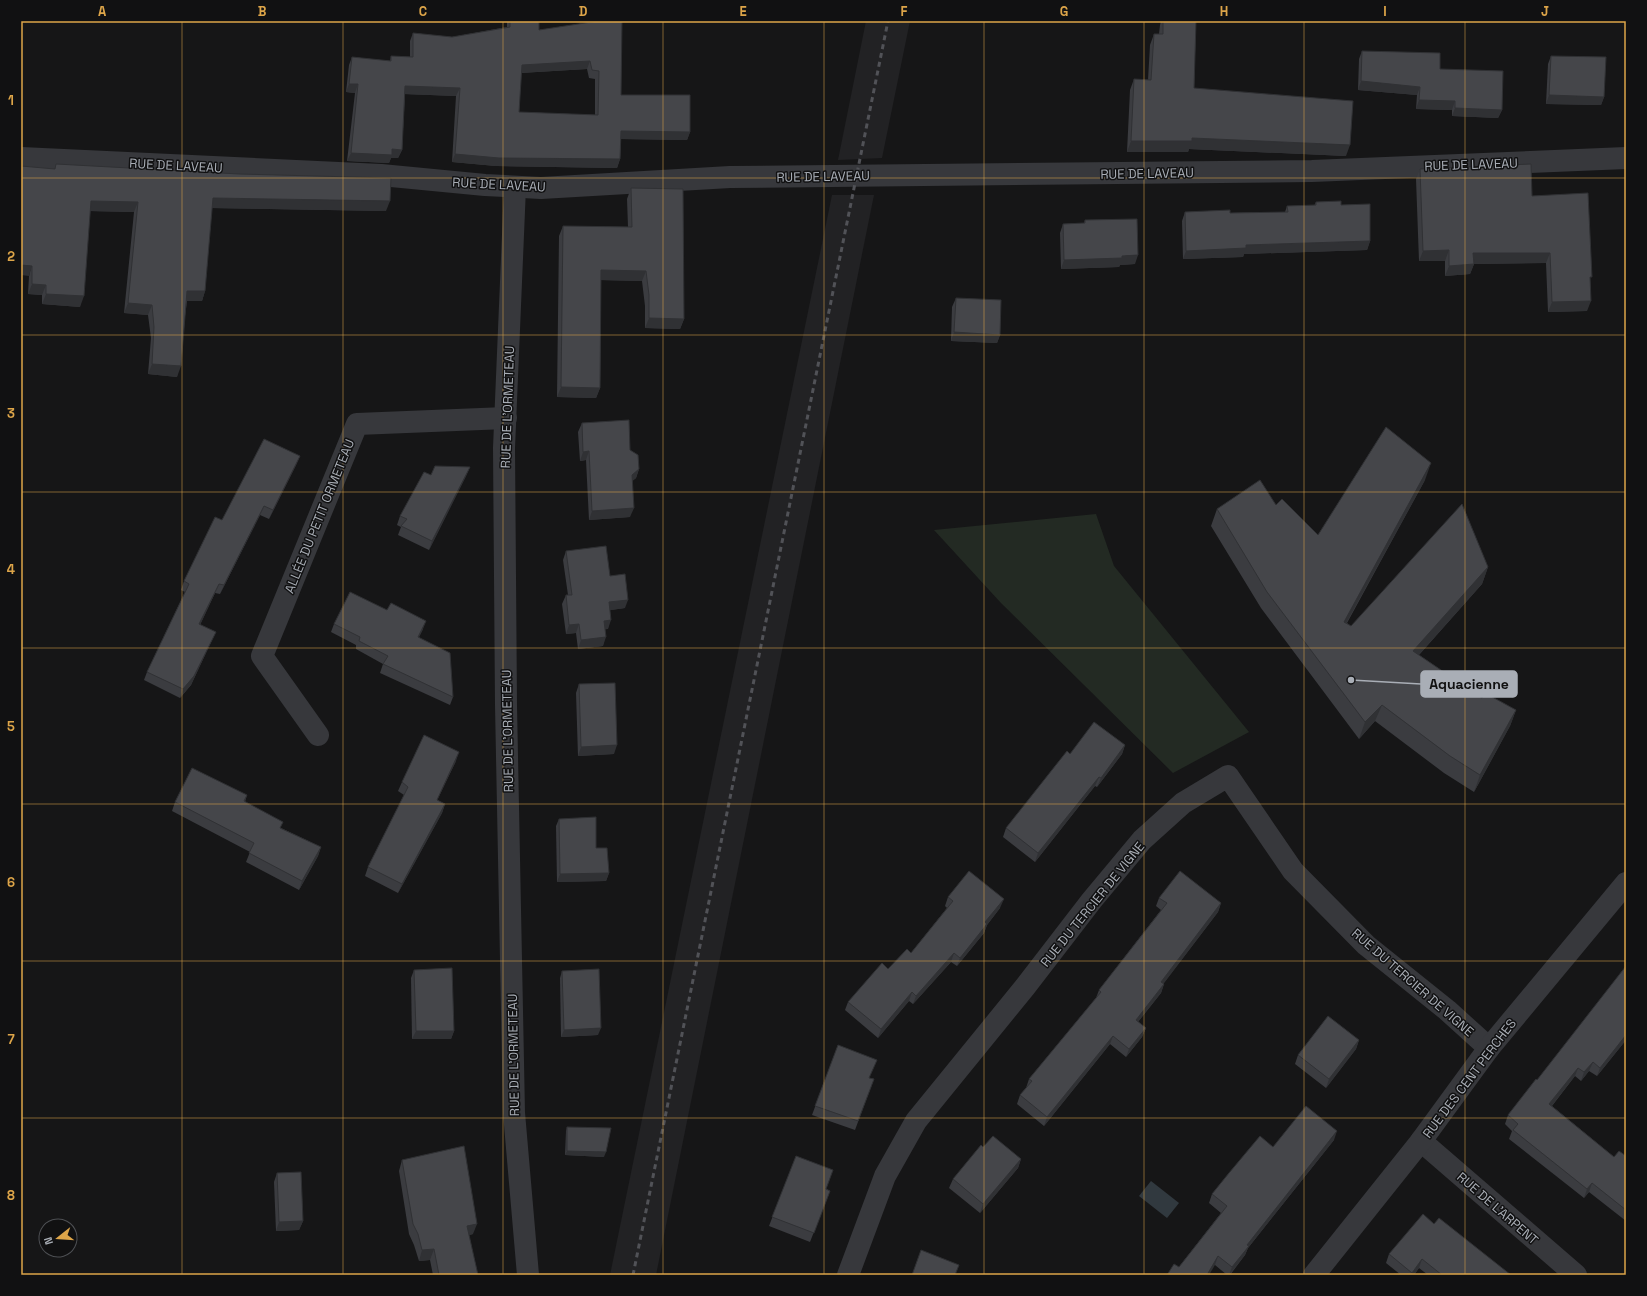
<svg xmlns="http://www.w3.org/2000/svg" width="1647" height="1296" viewBox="0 0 1647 1296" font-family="'Space Grotesk',sans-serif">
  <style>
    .built { fill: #222224 }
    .green { fill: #232a23 }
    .water { fill: #31393f }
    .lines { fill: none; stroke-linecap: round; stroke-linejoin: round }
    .street { stroke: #37383c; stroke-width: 22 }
    .rail { stroke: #515257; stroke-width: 3; stroke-dasharray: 5 4; stroke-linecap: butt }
    .wall { fill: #3b3c40; fill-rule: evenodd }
    .shaded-wall { fill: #303134 }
    .building { fill: #45464a; stroke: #303134; fill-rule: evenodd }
    .grid { fill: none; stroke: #dda549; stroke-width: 1; stroke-opacity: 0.55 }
    .labels { text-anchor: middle; stroke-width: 3; stroke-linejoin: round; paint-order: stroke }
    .street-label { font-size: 13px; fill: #a9aeb6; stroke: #111112 }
    .leader { fill: none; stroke: #a9aeb6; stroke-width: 1.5 }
    .callout-dot { fill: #a9aeb6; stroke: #111112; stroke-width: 1.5 }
    .callout { fill: #a9aeb6; stroke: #a9aeb6; stroke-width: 1.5 }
    .callout-label { font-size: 14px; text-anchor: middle; font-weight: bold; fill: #111 }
    .neatline { fill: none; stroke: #dda549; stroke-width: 1.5 }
    .grid-label { font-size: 13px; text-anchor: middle; font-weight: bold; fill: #dda549 }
  </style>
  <rect width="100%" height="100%" fill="#161617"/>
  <g class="built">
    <path d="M866 21H910L882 158 838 160Z"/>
    <path d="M832 195H874L656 1275H610Z"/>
  </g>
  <path class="green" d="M1096 514 1114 566 1249 732 1173 773 1001 603 934 530Z"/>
  <path class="water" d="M1151 1181 1179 1203 1167 1218 1139 1196Z"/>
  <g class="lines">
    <g class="street">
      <path d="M21 158 381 175 485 185 541 188 730 177 1312 171 1626 158"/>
      <path d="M515 187 504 448 506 705 514 1113 528 1275"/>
      <path d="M318 735 262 656 357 424 506 418"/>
      <path d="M1421 1141 1576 1275"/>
      <path d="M848 1275 885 1176 916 1121 1025 987 1092 900 1142 840 1183 803 1228 776 1293 871 1366 945 1447 1010 1489 1048"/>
      <path d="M1314 1275 1421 1141 1489 1048 1626 883"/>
    </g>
    <path class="rail" d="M633 1275 888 21"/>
  </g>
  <g class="wall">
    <path d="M507 21H539V30L598 21 621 95 690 132 687 140 621 139 620 159 617 168 496 166 452 162 456 96 405 94 402 150 398 158H391L389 163 347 161 355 93 346 92 349 65 352 57 390 61 391 56 410 57V41L413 33 452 37 507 27ZM587 69 589 78 595 79V115L519 112 521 73Z"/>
    <path d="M1161 21H1196L1194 88 1346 156 1189 149 1188 152H1127L1130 90 1134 79 1148 80 1150 45 1154 34H1159L1160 25Z"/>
    <path d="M1362 51 1440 69 1502 110 1498 118 1452 116V110L1416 109 1417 95 1358 90 1359 59Z"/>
    <path d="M1551 56 1604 97 1601 105 1546 104 1548 64Z"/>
    <path d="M56 164 386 211 212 208 205 291 202 301H187L177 377 148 374 151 338 148 315 124 313 134 212 90 211 80 307 42 304V295L28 294 29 276 55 169Z"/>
    <path d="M1420 169 1532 196 1590 282 1587 311 1548 312 1546 263 1474 264 1470 274 1445 276V261H1419L1416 179Z"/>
    <path d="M631 188 684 319 680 329 645 328V306L642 281 601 280 600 388 596 398 557 397 559 236 563 226 628 227 627 199Z"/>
    <path d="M1316 202 1341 205 1370 241 1367 250 1244 254 1243 257 1183 259 1182 221 1185 212 1230 213 1285 212 1287 206H1314Z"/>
    <path d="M1085 220 1135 264 1120 265 1119 267 1061 269 1060 233 1063 224 1084 223Z"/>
    <path d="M956 298 1000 335 997 343 951 341 952 307Z"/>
    <path d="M582 423 630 450 639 469 636 478 632 481 630 517 589 520 586 460 580 461 578 432Z"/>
    <path d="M300 456 296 465 269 519 260 515 220 594 215 593 200 625 212 640 191 685 180 698 144 680 147 672 185 592 181 590 184 581 222 520Z"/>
    <path d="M470 467 466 476 429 550 398 535 401 527 397 525 400 516 431 475Z"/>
    <path d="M1425 480 1347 623 1351 626 1488 567 1482 584 1419 655 1482 698 1516 710 1510 726 1474 792 1444 773 1375 721 1359 739 1261 608 1211 526 1217 509 1276 505 1318 535Z"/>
    <path d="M566 551 610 576 625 608 610 610 608 629H605L603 646 578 649 576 633 566 634 562 604 566 595H568L563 560Z"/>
    <path d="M334 624 423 629 419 637 453 697 450 705 380 673 383 664 356 649V645L331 632Z"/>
    <path d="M579 684 614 754 578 756 576 693Z"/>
    <path d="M1125 745 1122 754 1097 787 1095 786 1035 862 1003 837 1006 828 1070 754Z"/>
    <path d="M456 761 437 800 445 804 442 813 398 893 365 876 368 867 404 795 398 791 402 782Z"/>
    <path d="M247 795 245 802 281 828 321 847 318 856 299 890 246 862 250 852 172 811 175 802Z"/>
    <path d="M559 819 596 848 609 873 606 881 557 882 556 826Z"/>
    <path d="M948 897 1000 908 987 925 984 933 957 966 951 962 913 1004 909 1001 878 1038 845 1010 848 1002 888 969 911 953 947 908 945 906Z"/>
    <path d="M1159 898 1221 903 1218 912 1163 984H1164L1161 993 1138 1022 1146 1028 1142 1037 1126 1057 1110 1044 1044 1126 1017 1104 1020 1095 1026 1088 1029 1079 1096 998 1099 990 1161 910 1156 906Z"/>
    <path d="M414 970 454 1031 451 1039H412L411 978Z"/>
    <path d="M562 971 598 1035 561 1037 560 978Z"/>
    <path d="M1359 1040 1356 1049 1326 1088 1295 1064 1298 1055Z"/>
    <path d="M1626 1040 1597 1076 1589 1071 1581 1081 1575 1076 1552 1106 1614 1157 1626 1156V1221L1589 1192 1584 1198 1509 1139 1512 1131 1505 1124 1508 1115 1537 1080Z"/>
    <path d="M838 1045 870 1078 874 1079 855 1130 812 1115Z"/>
    <path d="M567 1127 604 1157 565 1155 566 1131Z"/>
    <path d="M1334 1140 1248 1248 1245 1255 1230 1275H1227L1215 1265 1179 1267 1221 1213 1209 1203 1212 1194 1273 1147Z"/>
    <path d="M983 1147 1021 1159 1018 1168 980 1213 949 1188 953 1179Z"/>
    <path d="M796 1156 826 1189 830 1191 810 1242 769 1226Z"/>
    <path d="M402 1160 473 1234 469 1235 478 1275H433L430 1260 419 1261 414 1245 409 1234 399 1171Z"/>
    <path d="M277 1173 303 1221 299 1230 276 1231 274 1182Z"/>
    <path d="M1434 1224 1511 1275H1428L1419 1268 1414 1275H1401L1386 1263 1389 1254Z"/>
  </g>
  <g class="shaded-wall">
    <path d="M590 61 587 69 519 73 522 65Z"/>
    <path d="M1361 81 1420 87 1417 95 1358 90Z"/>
    <path d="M349 84H358L355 93 346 92Z"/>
    <path d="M405 86 460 88 456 96 402 94Z"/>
    <path d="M1549 95 1604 97 1601 105 1546 104Z"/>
    <path d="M1419 100 1455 101 1452 110 1416 109Z"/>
    <path d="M1455 108 1502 110 1498 118 1452 116Z"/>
    <path d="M621 131 690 132 687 140 618 139Z"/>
    <path d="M1192 138 1350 145 1346 156 1189 149 1188 152H1127L1131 141Z"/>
    <path d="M392 149 402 150 398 158H391L389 163 347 161 351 153Z"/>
    <path d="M455 154 620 159 617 168 496 166 452 162Z"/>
    <path d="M213 198 390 201 386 211 209 208Z"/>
    <path d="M91 201 138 202 134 212 87 211Z"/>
    <path d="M1370 241 1367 250 1244 254 1243 257 1183 259 1186 251 1246 245Z"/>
    <path d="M1449 250 1445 261H1419L1423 251Z"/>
    <path d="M1473 253H1550L1546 263 1469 264Z"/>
    <path d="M1138 255 1135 264 1120 265 1119 267 1061 269 1064 260Z"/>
    <path d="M1474 264 1470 274 1445 276 1449 266Z"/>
    <path d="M21 265 32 266 29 276 21 275Z"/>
    <path d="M601 270 646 271 642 281 597 280Z"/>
    <path d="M32 284 46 285 42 295 28 294Z"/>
    <path d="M187 291H205L202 301H184Z"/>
    <path d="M46 294 84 296 80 307 42 304Z"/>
    <path d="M1591 301 1587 311 1548 312 1552 302Z"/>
    <path d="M128 303 152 305 148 315 124 313Z"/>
    <path d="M649 318 684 319 680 329 645 328Z"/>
    <path d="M954 332 1000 335 997 343 951 341Z"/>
    <path d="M152 364 181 366 177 377 148 374Z"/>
    <path d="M561 387 600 388 596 398 557 397Z"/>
    <path d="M589 451 586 460 580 461 583 452Z"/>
    <path d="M300 456 296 465 269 519 273 510Z"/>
    <path d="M1431 463 1425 480 1338 638 1344 622Z"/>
    <path d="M470 467 466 476 429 550 432 541Z"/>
    <path d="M639 469 636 478 629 484 632 475Z"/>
    <path d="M264 506 260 515 220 594 224 585Z"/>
    <path d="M634 508 630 517 589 520 592 511Z"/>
    <path d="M1488 567 1482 584 1407 668 1413 651Z"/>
    <path d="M219 584 215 593 196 633 199 624Z"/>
    <path d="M628 600 625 608 605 611 609 602Z"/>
    <path d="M611 620 608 629 601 630 604 621Z"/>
    <path d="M426 621 423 629 415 645 418 637Z"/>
    <path d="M579 624 576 633 566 634 569 625Z"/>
    <path d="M216 632 212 640 191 685 180 698 183 689Z"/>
    <path d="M606 637 603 646 578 649 581 640Z"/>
    <path d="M1382 705 1375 721 1359 739 1365 722Z"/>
    <path d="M1516 710 1510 726 1474 792 1480 775Z"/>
    <path d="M617 745 614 754 578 756 581 747Z"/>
    <path d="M1125 745 1122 754 1097 787 1101 778Z"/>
    <path d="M459 752 456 761 433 809 437 800Z"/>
    <path d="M1099 777 1095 786 1035 862 1038 853Z"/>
    <path d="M445 804 442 813 398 893 402 884Z"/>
    <path d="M321 847 318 856 299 890 302 881Z"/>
    <path d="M609 873 606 881 557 882 560 874Z"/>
    <path d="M1004 899 1000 908 987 925 984 933 957 966 960 958 985 922Z"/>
    <path d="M1221 903 1218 912 1158 991 1161 982Z"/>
    <path d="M954 953 951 962 913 1004 916 996Z"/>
    <path d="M1164 984 1161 993 1132 1029 1136 1020Z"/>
    <path d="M912 992 909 1001 878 1038 881 1029Z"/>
    <path d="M601 1028 598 1035 561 1037 564 1030Z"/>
    <path d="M1146 1028 1142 1037 1126 1057 1129 1049Z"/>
    <path d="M416 1031H454L451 1039H412Z"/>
    <path d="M1626 1035V1040L1597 1076 1600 1068Z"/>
    <path d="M1113 1036 1110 1044 1044 1126 1047 1117Z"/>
    <path d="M1359 1040 1356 1049 1326 1088 1329 1079Z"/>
    <path d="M1593 1062 1589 1071 1581 1081 1584 1072Z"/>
    <path d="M1578 1068 1575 1076 1546 1113 1549 1104Z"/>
    <path d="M1337 1131 1334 1140 1248 1248 1245 1255 1229 1275 1232 1267 1247 1245Z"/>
    <path d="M567 1151 606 1152 604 1157 565 1155Z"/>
    <path d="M1021 1159 1018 1168 980 1213 983 1204Z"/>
    <path d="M1592 1183 1589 1192 1584 1198 1587 1189Z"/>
    <path d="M303 1221 299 1230 276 1231 279 1222Z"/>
    <path d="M477 1224 473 1234 463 1237 467 1226Z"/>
    <path d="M434 1249 430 1260 419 1261 422 1250Z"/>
    <path d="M1218 1256 1215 1265 1209 1275H1207Z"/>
    <path d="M1422 1259 1419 1268 1414 1275H1412V1273Z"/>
  </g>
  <g class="building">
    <path d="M510 21H539V30L598 21H622L621 95H690V132L621 131 620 159 499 158 455 154 460 88 405 86 402 150 392 149V155L351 153 358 84H349L352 57 391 61V56L413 57V33L452 37 510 27ZM590 61 592 70 599 71 598 115 519 112 522 65Z"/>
    <path d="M1163 21H1196L1194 88 1353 101 1350 145 1192 138V141H1131L1134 79 1151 80 1154 34H1163Z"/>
    <path d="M1362 51 1440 53V69L1503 71 1502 110 1455 108V101L1419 100 1420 87 1361 81Z"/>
    <path d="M1551 56 1606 57 1604 97 1549 95Z"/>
    <path d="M56 164 239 174 391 178 390 201 213 198 205 291H187L181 366 152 364 154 327 152 305 128 303 138 202 91 201 84 296 46 294V285L32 284V266L21 265V166L55 169Z"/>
    <path d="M1531 164 1532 196 1588 193 1592 277H1590L1591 301 1552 302 1550 253H1473L1474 264 1449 266V250L1423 251 1420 169Z"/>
    <path d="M631 188 683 189 684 319 649 318V295L646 271 601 270 600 388 561 387 563 226 632 227Z"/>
    <path d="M1341 201V205L1370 204V241L1246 245V248L1186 251 1185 212 1230 210V213L1288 212 1287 206 1316 205V202Z"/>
    <path d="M1137 219 1138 255 1122 256V258L1064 260 1063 224 1085 223V220Z"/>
    <path d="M956 298 1001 300 1000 335 954 332Z"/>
    <path d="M629 420 630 450 638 455 639 469 632 475 634 508 592 511 589 451 583 452 582 423Z"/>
    <path d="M1386 427 1431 463 1344 622 1351 626 1462 504 1488 567 1413 651 1482 698 1485 693 1516 710 1480 775 1450 756 1382 705 1365 722 1267 592 1217 509 1260 480 1276 505 1282 499 1318 535Z"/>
    <path d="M264 439 300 456 273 510 264 506 224 585 219 584 199 624 216 632 194 676 183 689 147 672 189 584 184 581 215 517 222 520Z"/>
    <path d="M435 466 470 467 432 541 401 526 407 519 400 516 424 472 431 475Z"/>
    <path d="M606 546 610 576 625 574 628 600 609 602 611 620 604 621 606 637 581 640 579 624 569 625 566 595H572L566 551Z"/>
    <path d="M350 592 387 610 391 603 426 621 418 637 450 653 453 697 383 664 388 656 359 641 360 637 334 624Z"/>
    <path d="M615 683 617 745 581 747 579 684Z"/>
    <path d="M1094 722 1125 745 1101 778 1099 777 1038 853 1006 828 1067 751 1070 754Z"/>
    <path d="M424 735 459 752 437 800 445 804 402 884 368 867 408 787 402 782Z"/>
    <path d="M192 768 247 795 244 801 283 822 280 828 321 847 302 881 249 853 254 843 175 802Z"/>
    <path d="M596 817V848H607L609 873 560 874 559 819Z"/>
    <path d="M969 871 1004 899 985 922 987 924 960 958 954 953 916 996 912 992 881 1029 848 1002 882 963 888 969 907 949 911 953 953 901 948 897Z"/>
    <path d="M1180 871 1221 903 1161 982 1164 984 1136 1020 1146 1028 1129 1049 1113 1036 1047 1117 1020 1095 1032 1081 1029 1079 1101 992 1099 990 1167 903 1159 898Z"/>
    <path d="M1626 966V1035L1600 1068 1593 1062 1584 1072 1578 1068 1549 1104 1614 1157 1619 1151 1626 1156V1210L1592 1183 1587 1189 1513 1130 1518 1124 1508 1115 1536 1079 1537 1080Z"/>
    <path d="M452 968 454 1031H416L414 970Z"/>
    <path d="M599 969 601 1028 564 1030 562 971Z"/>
    <path d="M1328 1016 1359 1040 1329 1079 1298 1055Z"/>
    <path d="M838 1045 877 1060 869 1078 874 1079 858 1121 815 1106Z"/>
    <path d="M1306 1106 1337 1131 1247 1245 1249 1246 1232 1267 1218 1256 1207 1275H1167L1174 1264 1179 1267 1227 1206 1212 1194 1229 1173 1260 1136 1273 1147Z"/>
    <path d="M567 1127 611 1128 606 1152 567 1151Z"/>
    <path d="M993 1136 1021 1159 983 1204 953 1179 981 1145 983 1147Z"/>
    <path d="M464 1146 477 1224 467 1226 478 1275H439L434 1249 422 1250 418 1234 413 1224 402 1160Z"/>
    <path d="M796 1156 833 1170 826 1189 830 1191 814 1233 772 1217Z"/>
    <path d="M301 1172 303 1221 279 1222 277 1173Z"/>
    <path d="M1423 1214 1434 1224 1439 1218 1511 1275H1442L1422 1259 1412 1273 1389 1254Z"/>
    <path d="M921 1250 959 1265 955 1275H912Z"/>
  </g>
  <path class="grid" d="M182 21V1275M343 21V1275M503 21V1275M663 21V1275M824 21V1275M984 21V1275M1144 21V1275M1304 21V1275M1465 21V1275M21 178H1626M21 335H1626M21 492H1626M21 648H1626M21 804H1626M21 961H1626M21 1118H1626"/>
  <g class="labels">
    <g class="street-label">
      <text transform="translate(1471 164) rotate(-2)" y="5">RUE DE LAVEAU</text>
      <text transform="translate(176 165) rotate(3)" y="5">RUE DE LAVEAU</text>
      <text transform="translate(1147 173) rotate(-1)" y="5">RUE DE LAVEAU</text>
      <text transform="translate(823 176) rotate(-1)" y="5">RUE DE LAVEAU</text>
      <text transform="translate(499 184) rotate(3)" y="5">RUE DE LAVEAU</text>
      <text transform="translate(507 407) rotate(-88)" y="5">RUE DE L'ORMETEAU</text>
      <text transform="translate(319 516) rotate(-68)" y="5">ALLÉE DU PETIT ORMETEAU</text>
      <text transform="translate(507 731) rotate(-91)" y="5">RUE DE L'ORMETEAU</text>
      <text transform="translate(1092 904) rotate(-51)" y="5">RUE DU TERCIER DE VIGNE</text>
      <text transform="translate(1413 982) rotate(41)" y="5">RUE DU TERCIER DE VIGNE</text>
      <text transform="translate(513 1055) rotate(-91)" y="5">RUE DE L'ORMETEAU</text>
      <text transform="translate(1469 1078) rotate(-53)" y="5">RUE DES CENT PERCHES</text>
      <text transform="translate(1498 1208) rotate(41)" y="5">RUE DE L'ARPENT</text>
    </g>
  </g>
  <path class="leader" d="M1351 680L1421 684"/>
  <circle class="callout-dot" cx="1351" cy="680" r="4"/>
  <rect class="callout" x="1421" y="671" width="96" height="26" rx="4"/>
  <g class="callout-label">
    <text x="1469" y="689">Aquacienne</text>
  </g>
  <rect width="1647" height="1296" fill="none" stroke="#111112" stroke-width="44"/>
  <g transform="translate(58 1238) rotate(253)"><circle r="19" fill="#111112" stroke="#4e5054"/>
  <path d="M0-3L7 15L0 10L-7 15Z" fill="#dda549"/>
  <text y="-6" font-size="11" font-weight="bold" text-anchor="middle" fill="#a9aeb6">N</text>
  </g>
  <rect x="22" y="22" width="1603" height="1252" class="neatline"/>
  <g class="grid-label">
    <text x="102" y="16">A</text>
    <text x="262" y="16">B</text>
    <text x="423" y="16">C</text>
    <text x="583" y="16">D</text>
    <text x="743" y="16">E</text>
    <text x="904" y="16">F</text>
    <text x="1064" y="16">G</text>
    <text x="1224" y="16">H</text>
    <text x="1385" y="16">I</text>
    <text x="1545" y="16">J</text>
    <text x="11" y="105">1</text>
    <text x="11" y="261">2</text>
    <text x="11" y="418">3</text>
    <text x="11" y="574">4</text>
    <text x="11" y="731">5</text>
    <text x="11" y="887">6</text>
    <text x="11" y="1044">7</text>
    <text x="11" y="1200">8</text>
  </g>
</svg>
